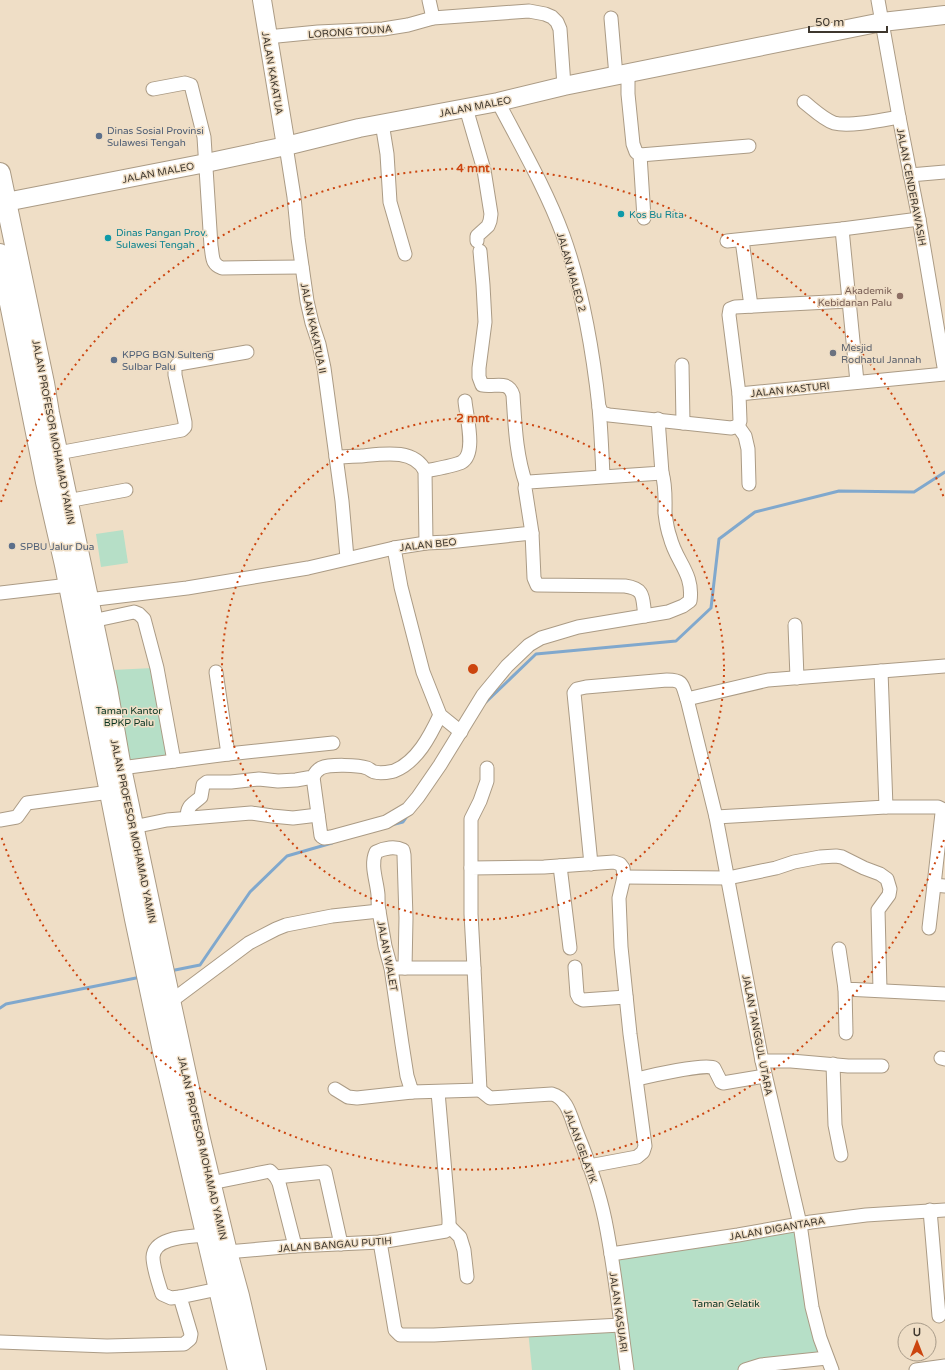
<svg xmlns="http://www.w3.org/2000/svg" width="945" height="1370" viewBox="0 0 945 1370" font-family="'Varela Round',sans-serif">
  <style>
    .green { fill: #b6dfc7 }
    .lines { fill: none; stroke-linecap: round; stroke-linejoin: round }
    .stream { stroke: #80a8cd; stroke-width: 3 }
    .street-casing { stroke: #ab9b85; stroke-width: 15 }
    .secondary-casing { stroke: #ab9b85; stroke-width: 20 }
    .primary-casing { stroke: #ab9b85; stroke-width: 22 }
    .street { stroke: #fff; stroke-width: 13 }
    .secondary { stroke: #fff; stroke-width: 18 }
    .primary { stroke: #fff; stroke-width: 20 }
    .ring { fill: none; stroke: #cc450f; stroke-width: 2; stroke-dasharray: 2 4 }
    .service-dot { fill: #5c6f8a; stroke: #efdec6; stroke-width: 1.5 }
    .culture-dot { fill: #0f9aa8; stroke: #efdec6; stroke-width: 1.5 }
    .education-dot { fill: #8d6e63; stroke: #efdec6; stroke-width: 1.5 }
    .worship-dot { fill: #6b7280; stroke: #efdec6; stroke-width: 1.5 }
    .labels { text-anchor: middle; stroke-width: 3; stroke-linejoin: round; paint-order: stroke }
    .street-label { font-size: 10px; fill: #3e372e; stroke: #efdec6 }
    .service-label { font-size: 10px; fill: #4e5e75; stroke: #efdec6; text-anchor: start }
    .culture-label { font-size: 10px; fill: #0d838f; stroke: #efdec6; text-anchor: start }
    .education-label { font-size: 10px; fill: #785e54; stroke: #efdec6; text-anchor: end }
    .worship-label { font-size: 10px; fill: #5b616d; stroke: #efdec6; text-anchor: start }
    .park-label { font-size: 10px; fill: #083522; stroke: #efdec6 }
    .centre { fill: #cc450f; stroke: #efdec6; stroke-width: 2 }
    .ring-label { font-size: 12px; text-anchor: middle; font-weight: bold; fill: #cc450f; stroke: #efdec6; stroke-width: 3; stroke-linejoin: round; paint-order: stroke }
  </style>
  <rect width="100%" height="100%" fill="#efdec6"/>
  <g class="green">
    <path d="M123 530 128 563 101 567 96 534Z"/>
    <path d="M153 668 170 761 126 772 92 671Z"/>
    <path d="M797 1226 825 1357 743 1370H532L528 1330 620 1326 609 1252Z"/>
  </g>
  <g class="lines">
    <g class="stream">
      <path d="M486 702 536 654 676 641 711 608 719 539 755 512 839 491 914 492 945 472"/>
      <path d="M391 825 403 822 408 815"/>
      <path d="M170 971 200 965 250 892 287 856 332 843"/>
      <path d="M0 1008 6 1004 141 977"/>
    </g>
    <defs>
      <g id="street">
        <path d="M429 0 433 18"/>
        <path d="M878 0 899 117 919 219 945 373"/>
        <path d="M611 18 616 76"/>
        <path d="M267 37 318 32 383 29 408 25 433 18 529 11 545 14 552 17 557 22 560 29 564 86"/>
        <path d="M628 74V94L633 144 636 152 640 155 644 218"/>
        <path d="M153 89 185 83 191 85 204 137 211 246C213 257 211 264 222 268L302 267"/>
        <path d="M498 102C521 146 546 189 563 235 582 288 593 352 599 407 601 430 602 453 603 476"/>
        <path d="M804 102C813 109 823 119 834 123 850 127 882 120 899 117"/>
        <path d="M466 108 484 170 491 214 490 221 488 226 477 236V241"/>
        <path d="M382 123 387 154 390 202 405 254"/>
        <path d="M286 146 294 197 298 238 307 301 312 323 319 344 324 368 342 501 347 558"/>
        <path d="M640 155 749 146"/>
        <path d="M910 175 945 172"/>
        <path d="M842 229 857 382"/>
        <path d="M742 240 751 306"/>
        <path d="M727 241 842 229 919 219"/>
        <path d="M480 251 483 285 485 322 479 368V377L482 385C494 388 508 379 513 395 515 425 516 455 526 484"/>
        <path d="M682 365 683 423"/>
        <path d="M739 394 729 315 730 309 735 307 848 301"/>
        <path d="M599 407 602 413 609 415 731 428 738 426 740 421 739 394 945 374"/>
        <path d="M738 426 745 436 748 449 749 484"/>
        <path d="M58 453 182 430 185 427V422L175 375V368L178 364 247 352"/>
        <path d="M336 457C344 457 353 456 361 456 382 454 414 448 425 471L426 543"/>
        <path d="M425 471C434 469 455 466 462 462 477 453 466 415 465 401"/>
        <path d="M67 501 126 490"/>
        <path d="M532 533 534 578 537 585 625 586C646 589 642 598 645 616"/>
        <path d="M394 548 401 587 423 672 440 715 461 732"/>
        <path d="M0 593 69 585"/>
        <path d="M88 600 187 588 308 568 394 548 426 543 448 542 532 533 525 488 526 484 529 482 662 473 658 419"/>
        <path d="M92 621 134 612 139 614 144 619 157 668 174 761"/>
        <path d="M795 625 797 678"/>
        <path d="M216 672 228 754"/>
        <path d="M687 699 768 680 945 666"/>
        <path d="M121 768 228 754 333 743"/>
        <path d="M313 777 321 836 324 838 331 837 386 822 408 809 418 797 440 765 483 695 507 666 529 645 541 638 578 627 668 612 683 606 690 601C694 573 676 562 670 537 667 529 666 521 665 513 665 499 666 486 662 473"/>
        <path d="M886 807H938L942 809V813L934 885 945 886"/>
        <path d="M716 817 886 807 881 671"/>
        <path d="M187 818C187 805 192 805 201 797L203 785 207 782H231L259 779 278 781 296 780 313 777C315 773 317 770 321 768 330 764 358 765 367 768 370 769 372 772 375 772 381 774 389 772 394 771 417 762 430 736 440 715"/>
        <path d="M0 820 17 817 27 803 110 792"/>
        <path d="M133 827 167 820 251 813 272 816 293 818 318 815"/>
        <path d="M591 864 574 693 577 689 586 687 667 680C684 680 682 685 687 699L716 817 762 1061 800 1224 812 1307 820 1338 832 1370"/>
        <path d="M560 866 570 948"/>
        <path d="M471 868V819L480 801 487 781V768"/>
        <path d="M624 877 728 878 776 868 794 862 820 857 836 856 842 857 864 868 880 874 887 879 890 889 889 895 878 910 880 990"/>
        <path d="M379 911C378 906 378 900 378 895 377 881 370 865 376 852 384 848 395 846 403 850L404 855 406 918 405 968"/>
        <path d="M929 928 934 885"/>
        <path d="M839 949 845 989 945 994"/>
        <path d="M575 967 577 994 579 998 583 1000 626 997"/>
        <path d="M391 968H474L471 914V868L544 867 614 862 620 864 623 868 624 877 619 898 621 947 630 1034 645 1146 643 1152 637 1157 589 1166"/>
        <path d="M474 968 480 1090"/>
        <path d="M845 989 846 1033"/>
        <path d="M170 1002 249 943 276 929 286 925 332 916 379 911 385 946 391 968 402 1044 407 1076 412 1092 480 1090"/>
        <path d="M941 1058 945 1059"/>
        <path d="M762 1061H791L848 1066H882"/>
        <path d="M833 1064 835 1125 841 1155"/>
        <path d="M637 1079C649 1076 706 1063 714 1068L721 1082 723 1083 765 1076"/>
        <path d="M335 1089 348 1097 357 1098 412 1092"/>
        <path d="M480 1090 490 1098 552 1094C568 1098 571 1119 577 1133 588 1160 599 1191 605 1220 615 1269 620 1320 627 1370"/>
        <path d="M276 1177 325 1172 341 1244"/>
        <path d="M211 1183 270 1171 276 1177 279 1183 295 1246"/>
        <path d="M930 1210 939 1316"/>
        <path d="M449 1226 460 1237 464 1250 467 1277"/>
        <path d="M380 1242 395 1330 400 1335H434L621 1325"/>
        <path d="M227 1252 295 1246 380 1242 446 1231 449 1226V1219L438 1092"/>
        <path d="M611 1254 738 1235 811 1222 866 1215 945 1210"/>
        <path d="M180 1297 171 1298 162 1294C159 1285 153 1266 153 1257 154 1236 190 1237 206 1235"/>
        <path d="M0 1342 107 1346 184 1344 190 1339 191 1334 180 1297 218 1289"/>
        <path d="M745 1370 761 1365 827 1358"/>
        <path d="M916 1370 945 1366"/>
      </g>
      <g id="secondary">
        <path d="M262 0 286 146"/>
        <path d="M6 202 206 163 286 146 359 128 498 102 564 86 882 22 945 15"/>
      </g>
      <g id="primary">
        <path d="M0 173 44 383 49 413 107 688 121 768 162 963 200 1139 227 1252 239 1296 256 1370"/>
        <path d="M0 254 46 482 65 565 135 919 163 1051 238 1370"/>
      </g>
    </defs>
    <use href="#street" class="street-casing"/>
    <use href="#secondary" class="secondary-casing"/>
    <use href="#primary" class="primary-casing"/>
    <use href="#street" class="street"/>
    <use href="#secondary" class="secondary"/>
    <use href="#primary" class="primary"/>
  </g>
  <g class="ring">
    <circle cx="473" cy="669" r="251"/>
    <path d="M944 840A501 501 0 0 1 1 836M1 502A501 501 0 0 1 944 498"/>
  </g>
  <g class="service-dot">
    <circle cx="99" cy="136" r="4"/>
    <circle cx="114" cy="360" r="4"/>
    <circle cx="12" cy="546" r="4"/>
  </g>
  <g class="culture-dot">
    <circle cx="621" cy="214" r="4"/>
    <circle cx="108" cy="238" r="4"/>
  </g>
  <circle class="education-dot" cx="900" cy="296" r="4"/>
  <circle class="worship-dot" cx="833" cy="353" r="4"/>
  <g class="labels">
    <g class="street-label">
      <text transform="translate(350 31) rotate(-4)" y="4">LORONG TOUNA</text>
      <text transform="translate(273 73) rotate(80)" y="4">JALAN KAKATUA</text>
      <text transform="translate(475 106) rotate(-11)" y="4">JALAN MALEO</text>
      <text transform="translate(158 172) rotate(-11)" y="4">JALAN MALEO</text>
      <text transform="translate(912 187) rotate(79)" y="4">JALAN CENDERAWASIH</text>
      <text transform="translate(572 272) rotate(74)" y="4">JALAN MALEO 2</text>
      <text transform="translate(314 328) rotate(78)" y="4">JALAN KAKATUA II</text>
      <text transform="translate(790 389) rotate(-6)" y="4">JALAN KASTURI</text>
      <text transform="translate(54 432) rotate(79)" y="4">JALAN PROFESOR MOHAMAD YAMIN</text>
      <text transform="translate(428 544) rotate(-6)" y="4">JALAN BEO</text>
      <text transform="translate(134 831) rotate(78)" y="4">JALAN PROFESOR MOHAMAD YAMIN</text>
      <text transform="translate(388 956) rotate(79)" y="4">JALAN WALET</text>
      <text transform="translate(758 1035) rotate(79)" y="4">JALAN TANGGUL UTARA</text>
      <text transform="translate(581 1146) rotate(70)" y="4">JALAN GELATIK</text>
      <text transform="translate(203 1148) rotate(77)" y="4">JALAN PROFESOR MOHAMAD YAMIN</text>
      <text transform="translate(777 1228) rotate(-10)" y="4">JALAN DIGANTARA</text>
      <text transform="translate(335 1244) rotate(-4)" y="4">JALAN BANGAU PUTIH</text>
      <text transform="translate(619 1312) rotate(82)" y="4">JALAN KASUARI</text>
    </g>
    <g class="service-label">
      <text x="107" y="134">Dinas Sosial Provinsi<tspan x="107" dy="12">Sulawesi Tengah</tspan></text>
      <text x="122" y="358">KPPG BGN Sulteng<tspan x="122" dy="12">Sulbar Palu</tspan></text>
      <text x="20" y="550">SPBU Jalur Dua</text>
    </g>
    <g class="culture-label">
      <text x="629" y="218">Kos Bu Rita</text>
      <text x="116" y="236">Dinas Pangan Prov.<tspan x="116" dy="12">Sulawesi Tengah</tspan></text>
    </g>
    <g class="education-label">
      <text x="892" y="294">Akademik<tspan x="892" dy="12">Kebidanan Palu</tspan></text>
    </g>
    <g class="worship-label">
      <text x="841" y="351">Mesjid<tspan x="841" dy="12">Rodhatul Jannah</tspan></text>
    </g>
    <g class="park-label">
      <text x="129" y="714">Taman Kantor<tspan x="129" dy="12">BPKP Palu</tspan></text>
      <text x="726" y="1307">Taman Gelatik</text>
    </g>
  </g>
  <circle cx="473" cy="669" r="6" class="centre"/>
  <g class="ring-label">
    <text x="473" y="172">4 mnt</text>
    <text x="473" y="422">2 mnt</text>
  </g>
  <g transform="translate(917 1342)"><circle r="19" fill="#efdec6" stroke="#a89b89"/>
  <path d="M0-3L7 15L0 10L-7 15Z" fill="#cc450f"/>
  <text y="-6" font-size="11" font-weight="bold" text-anchor="middle" fill="#3e372e">U</text>
  </g>
  <path d="M809 26v6h78v-6" fill="none" stroke="#3e372e" stroke-width="2"/>
  <text x="815" y="26" font-size="12" fill="#3e372e" stroke="#efdec6" stroke-width="3" paint-order="stroke">50 m</text>
</svg>
